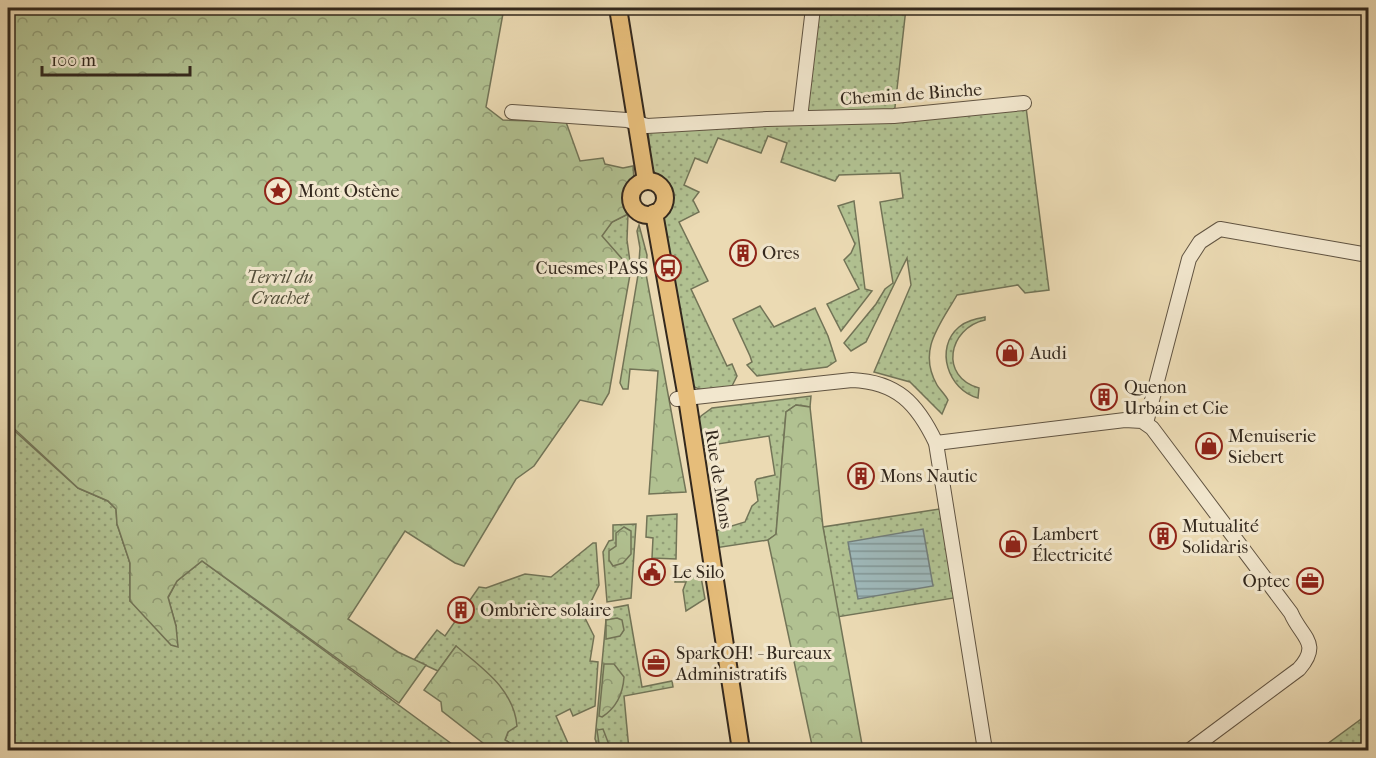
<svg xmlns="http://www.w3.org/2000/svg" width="1376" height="758" viewBox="0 0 1376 758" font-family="'IM FELL French Canon',serif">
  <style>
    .grass { fill: url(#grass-dots); stroke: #727457; stroke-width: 1.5 }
    .forest { fill: url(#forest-crowns); stroke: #727457; stroke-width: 1.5 }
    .water { fill: url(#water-rules); stroke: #737e7a; stroke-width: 1.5 }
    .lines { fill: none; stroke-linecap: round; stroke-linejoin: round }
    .minor-casing { stroke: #615442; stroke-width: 16 }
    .major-casing { stroke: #33281d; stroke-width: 20 }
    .minor { stroke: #f2e7ce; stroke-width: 14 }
    .major { stroke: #e6bd7a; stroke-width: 16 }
    .labels { text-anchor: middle; stroke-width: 6; stroke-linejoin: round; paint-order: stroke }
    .street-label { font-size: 18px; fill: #33281d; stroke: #f2e7ce }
    .poi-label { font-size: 18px; fill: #33281d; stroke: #f2e7ce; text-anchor: start }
    .park-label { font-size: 18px; font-style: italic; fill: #524e3a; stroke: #f2e7ce }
  </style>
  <defs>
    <pattern id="grass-dots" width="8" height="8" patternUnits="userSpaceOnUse" patternTransform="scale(1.5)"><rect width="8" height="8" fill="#b1c191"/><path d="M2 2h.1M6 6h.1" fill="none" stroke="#919d76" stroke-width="1.8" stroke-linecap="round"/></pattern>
    <pattern id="forest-crowns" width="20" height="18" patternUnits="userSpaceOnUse" patternTransform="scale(1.5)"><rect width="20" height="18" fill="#b1c191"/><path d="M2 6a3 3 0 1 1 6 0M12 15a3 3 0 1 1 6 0" fill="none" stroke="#919d76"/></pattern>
    <pattern id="water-rules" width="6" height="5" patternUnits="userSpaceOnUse" patternTransform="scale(1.5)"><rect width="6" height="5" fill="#9eb7b8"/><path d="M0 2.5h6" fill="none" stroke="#819595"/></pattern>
  </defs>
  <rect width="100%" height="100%" fill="#ebdab3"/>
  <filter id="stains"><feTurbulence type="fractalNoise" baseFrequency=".00333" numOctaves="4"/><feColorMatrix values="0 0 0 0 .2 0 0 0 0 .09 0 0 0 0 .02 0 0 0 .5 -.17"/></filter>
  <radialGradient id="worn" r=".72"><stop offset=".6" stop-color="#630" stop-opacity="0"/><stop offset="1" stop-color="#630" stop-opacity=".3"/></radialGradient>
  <g class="grass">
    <path d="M814 8H906L894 116 800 118Z"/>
    <path d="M1026 107 1049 290 1025 293 1018 285 957 295C940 325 917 350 937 385 940 390 945 394 948 400L942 414 910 382 874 372 911 285 907 258 866 342 851 351 844 343 876 304 885 289 893 283 880 202 903 198 900 173 839 175 835 181 781 162 787 143 768 136 761 153 718 138 707 163 695 158 684 185 699 192 693 200 699 212 679 222 708 281 691 289 727 366 732 364 737 376 732 386C717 391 701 394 689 383L663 218 670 203V195L652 169 648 131Z"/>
    <path d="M854 201 865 289 872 291 841 331 827 304 859 289 844 260 851 253 855 244 838 206Z"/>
    <path d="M628 214 627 240 631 269 601 236 612 222Z"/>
    <path d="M639 225 647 255 646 274 638 275 640 248 637 231Z"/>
    <path d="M760 306 774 327 815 308 828 336 836 361 827 367 757 376 747 365 752 362 750 356 733 319Z"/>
    <path d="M985 317V320C948 328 939 377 979 388L978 398C948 390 934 348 959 327 966 321 975 319 985 317Z"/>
    <path d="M811 396 810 407 796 405 786 412 776 535 768 540 715 548 712 532 745 522 752 506 758 501 755 482 757 479 775 475 769 436 699 447 695 425 701 416 712 408Z"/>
    <path d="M8 425 78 488 108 501 116 509 117 524 130 563V601L176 626 168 598 177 581 202 561 460 750H8Z"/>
    <path d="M946 508 960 597 837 617 823 527Z"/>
    <path d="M677 514 676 559 652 558 653 538 646 537 647 516Z"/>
    <path d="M636 524 631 598 607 602 603 552 609 541 613 540V525Z"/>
    <path d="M593 543H596L599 585 584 616 594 636 590 661 598 662 595 706 573 716 570 709 556 716 571 750H522L505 740 508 732 456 646 438 671 414 660 437 630 445 636 479 587 486 588 525 574 551 577Z"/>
    <path d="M676 577H701L705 599 686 611 683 590 686 582H675Z"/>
    <path d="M628 605 642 687 672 681 673 687 624 696 629 750H599L595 739 607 609Z"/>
    <path d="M1368 714 1366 750H1319Z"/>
  </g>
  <g class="forest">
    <path d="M8 8H504L486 107 503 120 566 122 580 161 603 158 605 164 623 168 633 166 634 180 625 196 628 214 612 222 602 236 631 269 609 393 602 405 580 400 534 466 516 479 464 566 455 563 405 531 348 619 398 652 426 665 399 703 202 561 177 581 168 597 176 626 178 647 171 645 130 601V563L117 524 116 509 108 501 78 488 8 423Z"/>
    <path d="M646 274 686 492 649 494 658 371 630 369 628 389H623L620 383 638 275Z"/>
    <path d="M796 405 810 407 823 527 863 750H813L768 540 776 534 786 412Z"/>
    <path d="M624 527 631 531V554L623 563 613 566 609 560V551L616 546V533Z"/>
    <path d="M617 618 622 620 624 630 620 636 606 639V620Z"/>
    <path d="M456 646C482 668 514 689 517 726L508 732 505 740 522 750H492L442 711 441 702 424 690Z"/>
    <path d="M604 664H614L624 677C623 693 616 708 602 717L599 716Z"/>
    <path d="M603 729 611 750H600L597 730Z"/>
  </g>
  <path class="water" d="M923 529 933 586 858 599 848 542Z"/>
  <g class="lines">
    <defs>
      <g id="minor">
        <path d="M512 112 627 120 647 126 767 119 894 116 1024 103"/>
        <path d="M800 118 813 8"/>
        <path d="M677 399 852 380C897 382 917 403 936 443L985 750"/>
        <path d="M1146 423 1189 259 1200 242 1220 229 1368 255"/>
        <path d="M936 443 1125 420 1142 421 1152 428 1291 613C1301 637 1322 643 1299 669L1190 750"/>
      </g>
      <g id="major">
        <path d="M618 8 646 181"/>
        <circle cx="648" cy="198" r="17"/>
        <path d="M654 213 687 398 741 750"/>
      </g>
    </defs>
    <use href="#minor" class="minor-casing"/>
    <use href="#major" class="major-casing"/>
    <use href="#minor" class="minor"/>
    <use href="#major" class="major"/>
  </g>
  <defs>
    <symbol id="sight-ring" viewBox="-11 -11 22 22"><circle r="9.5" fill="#f2e7ce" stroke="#8f2418" stroke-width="1.5"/><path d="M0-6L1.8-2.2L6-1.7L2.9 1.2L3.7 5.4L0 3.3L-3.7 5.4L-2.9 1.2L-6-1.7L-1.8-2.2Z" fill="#8f2418"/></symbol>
    <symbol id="building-ring" viewBox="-11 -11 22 22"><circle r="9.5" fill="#f2e7ce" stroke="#8f2418" stroke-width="1.5"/><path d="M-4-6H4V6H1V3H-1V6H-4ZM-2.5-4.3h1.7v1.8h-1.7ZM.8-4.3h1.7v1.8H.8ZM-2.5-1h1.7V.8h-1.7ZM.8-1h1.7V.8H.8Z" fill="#8f2418"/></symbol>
    <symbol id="bus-ring" viewBox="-11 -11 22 22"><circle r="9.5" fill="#f2e7ce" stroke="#8f2418" stroke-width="1.5"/><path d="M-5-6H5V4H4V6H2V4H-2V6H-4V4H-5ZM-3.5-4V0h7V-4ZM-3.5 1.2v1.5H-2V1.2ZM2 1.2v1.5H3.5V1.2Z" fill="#8f2418"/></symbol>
    <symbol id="shop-ring" viewBox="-11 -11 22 22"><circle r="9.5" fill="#f2e7ce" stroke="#8f2418" stroke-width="1.5"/><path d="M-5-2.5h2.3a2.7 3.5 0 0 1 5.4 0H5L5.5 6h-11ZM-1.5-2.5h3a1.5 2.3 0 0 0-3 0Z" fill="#8f2418"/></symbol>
    <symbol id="civic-ring" viewBox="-11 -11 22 22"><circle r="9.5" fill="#f2e7ce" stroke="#8f2418" stroke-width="1.5"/><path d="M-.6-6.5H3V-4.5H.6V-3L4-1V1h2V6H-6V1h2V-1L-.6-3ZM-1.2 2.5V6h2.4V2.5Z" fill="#8f2418"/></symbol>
    <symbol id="office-ring" viewBox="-11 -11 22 22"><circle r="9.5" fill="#f2e7ce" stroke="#8f2418" stroke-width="1.5"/><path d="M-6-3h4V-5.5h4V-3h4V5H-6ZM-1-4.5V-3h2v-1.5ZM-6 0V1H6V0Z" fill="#8f2418"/></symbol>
  </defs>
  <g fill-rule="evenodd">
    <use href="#sight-ring" x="263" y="176" width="30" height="30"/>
    <use href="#building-ring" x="728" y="238" width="30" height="30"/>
    <use href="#bus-ring" x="653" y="253" width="30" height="30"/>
    <use href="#shop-ring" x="995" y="338" width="30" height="30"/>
    <use href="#building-ring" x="1089" y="382" width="30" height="30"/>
    <use href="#shop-ring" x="1194" y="431" width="30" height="30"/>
    <use href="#building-ring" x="846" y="461" width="30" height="30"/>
    <use href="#building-ring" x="1148" y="521" width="30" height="30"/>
    <use href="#shop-ring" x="998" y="529" width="30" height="30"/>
    <use href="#civic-ring" x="637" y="557" width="30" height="30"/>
    <use href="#office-ring" x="1295" y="566" width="30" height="30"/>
    <use href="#building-ring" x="446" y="595" width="30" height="30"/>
    <use href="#office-ring" x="641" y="648" width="30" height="30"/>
  </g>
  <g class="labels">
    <g class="street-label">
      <text transform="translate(911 94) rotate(-4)" y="6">Chemin de Binche</text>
      <text transform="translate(719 479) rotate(81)" y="6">Rue de Mons</text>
    </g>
    <g class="poi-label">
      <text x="298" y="197">Mont Ostène</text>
      <text x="762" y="259">Ores</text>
      <text x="648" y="274" text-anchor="end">Cuesmes PASS</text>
      <text x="1030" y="359">Audi</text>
      <text x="1124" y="393">Quenon<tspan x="1124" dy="21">Urbain et Cie</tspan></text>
      <text x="1228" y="442">Menuiserie<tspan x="1228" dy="21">Siebert</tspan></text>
      <text x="880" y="482">Mons Nautic</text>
      <text x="1182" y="532">Mutualité<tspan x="1182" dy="21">Solidaris</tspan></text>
      <text x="1032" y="540">Lambert<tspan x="1032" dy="21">Électricité</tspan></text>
      <text x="672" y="578">Le Silo</text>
      <text x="1290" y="587" text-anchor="end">Optec</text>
      <text x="480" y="616">Ombrière solaire</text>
      <text x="676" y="659">SparkOH! - Bureaux<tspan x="676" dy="21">Administratifs</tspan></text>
    </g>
    <g class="park-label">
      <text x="280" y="283">Terril du<tspan x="280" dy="21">Crachet</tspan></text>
    </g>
  </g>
  <rect width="1376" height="758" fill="none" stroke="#ebdab3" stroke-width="30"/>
  <rect x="9" y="9" width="1358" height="740" fill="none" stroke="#33281d" stroke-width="3"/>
  <rect x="15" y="15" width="1346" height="728" fill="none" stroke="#33281d" stroke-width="1.5"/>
  <path d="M42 66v9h148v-9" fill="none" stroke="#33281d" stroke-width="3"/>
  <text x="51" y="66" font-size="18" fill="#33281d" stroke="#f2e7ce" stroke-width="4.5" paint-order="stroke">100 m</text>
  <rect width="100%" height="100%" filter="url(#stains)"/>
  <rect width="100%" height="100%" fill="url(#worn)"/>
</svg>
